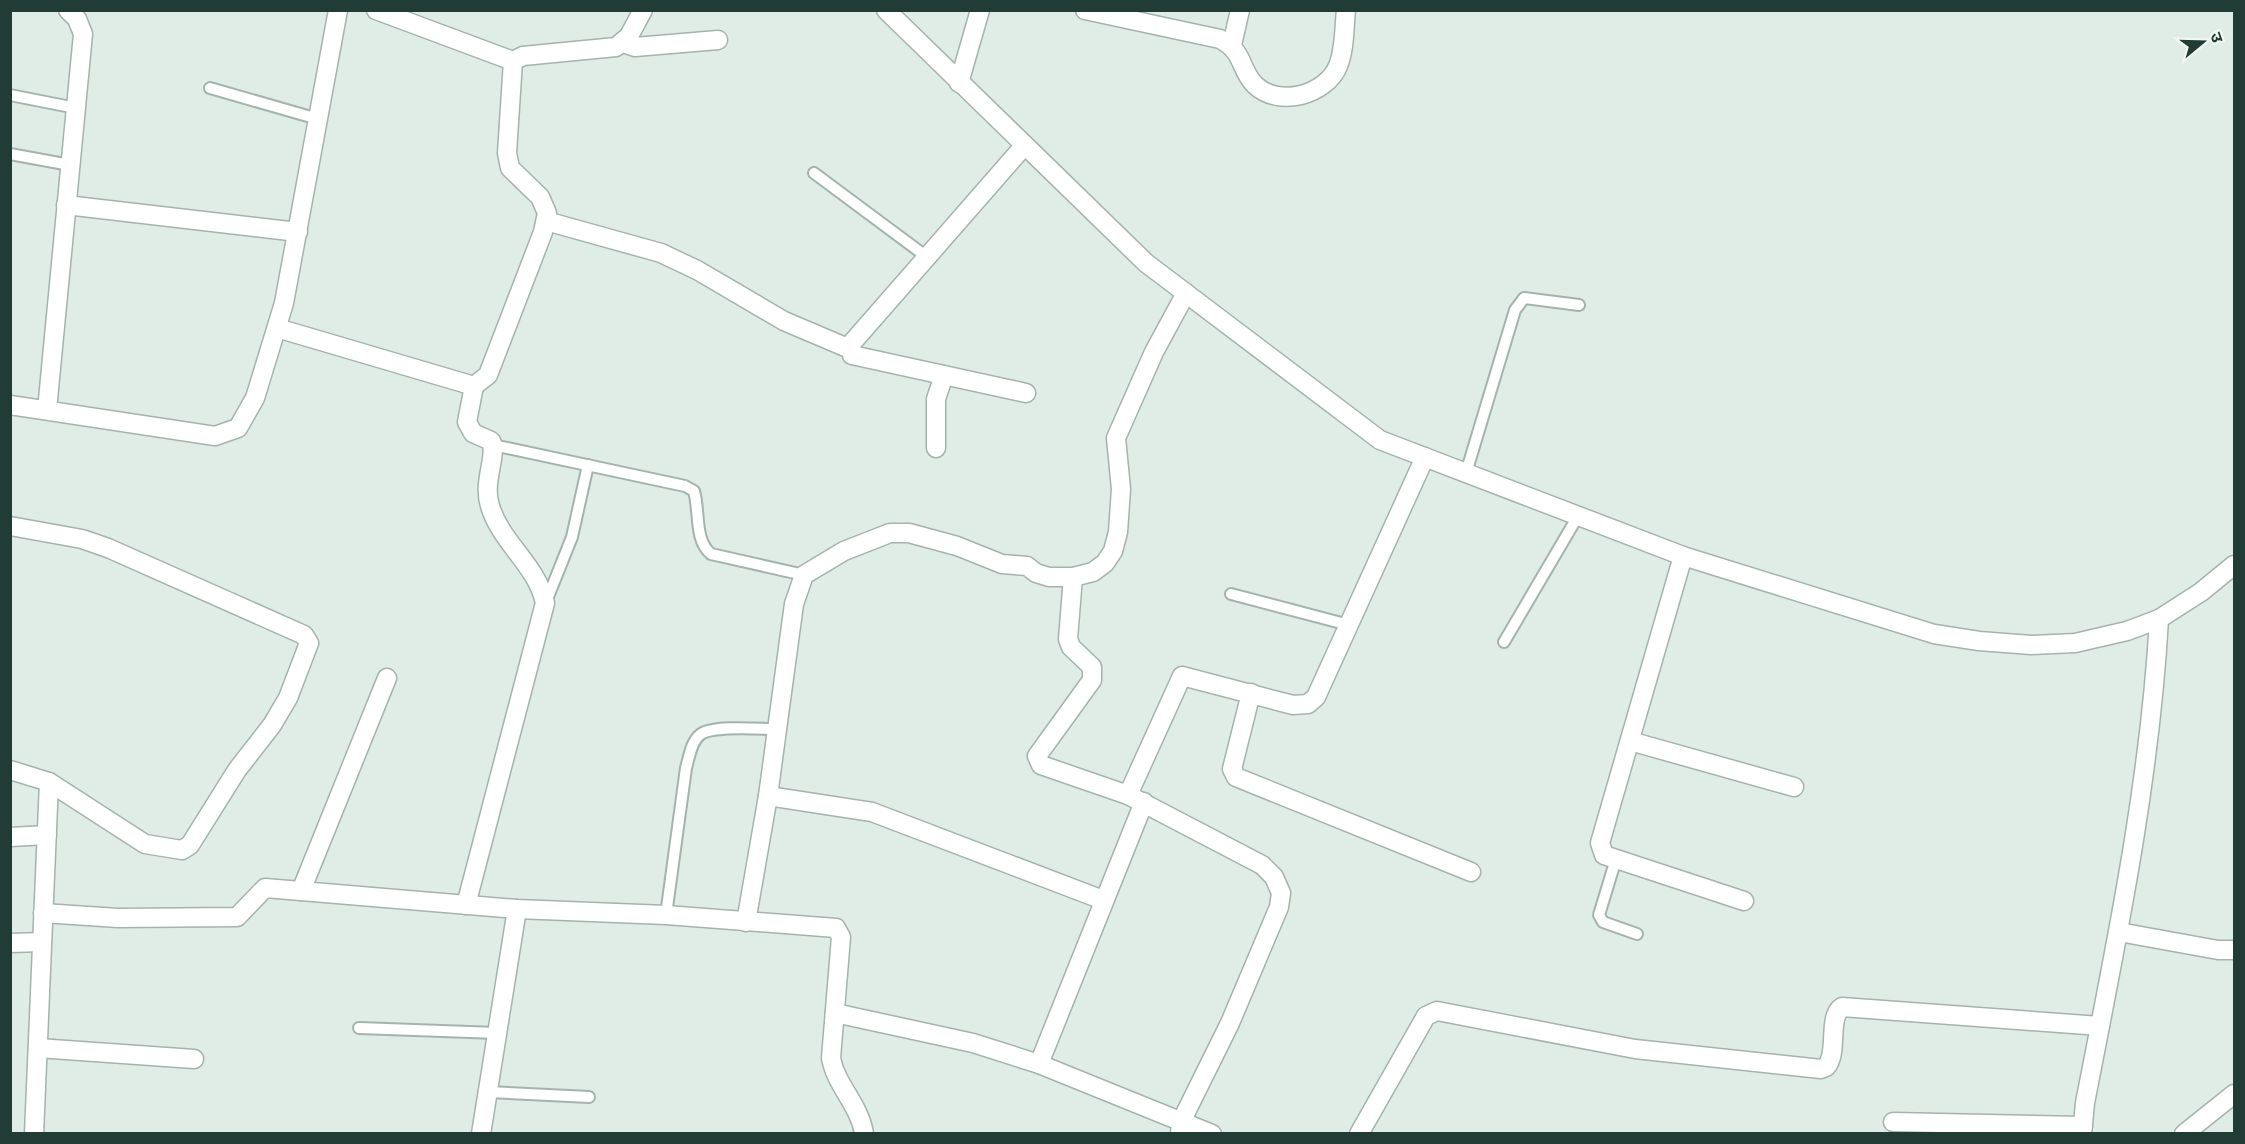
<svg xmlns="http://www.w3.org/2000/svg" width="2245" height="1144" viewBox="0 0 2245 1144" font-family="Quicksand,'Noto Sans Devanagari',sans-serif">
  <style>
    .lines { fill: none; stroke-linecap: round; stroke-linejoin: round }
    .service-casing { stroke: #a3b4ad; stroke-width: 14 }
    .minor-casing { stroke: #a3b4ad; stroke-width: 21 }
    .tertiary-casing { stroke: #a3b4ad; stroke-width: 21 }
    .service { stroke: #fff; stroke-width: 10 }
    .minor { stroke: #fff; stroke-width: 18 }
    .tertiary { stroke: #fff; stroke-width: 18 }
  </style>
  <rect width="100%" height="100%" fill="#e0ece6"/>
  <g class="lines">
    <defs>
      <g id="service">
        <path d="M210 88 318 119"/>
        <path d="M10 95 76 108"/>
        <path d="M10 154 70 165"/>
        <path d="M814 173 927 257"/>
        <path d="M493 445 685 486 694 491C700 512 694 540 711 554L804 575"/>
        <path d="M1466 473 1515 310 1524 298 1579 305"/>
        <path d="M1231 594 1349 625"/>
        <path d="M546 602 572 537 588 465"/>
        <path d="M1504 642 1578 516"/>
        <path d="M1616 859 1599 915 1603 922 1637 934"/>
        <path d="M666 915 686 768C689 758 691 741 701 734 714 725 760 729 776 729"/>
        <path d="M359 1028 497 1033"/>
        <path d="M488 1092 589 1097"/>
      </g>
      <g id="minor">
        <path d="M376 10 513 61"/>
        <path d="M1085 10 1220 39C1245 52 1239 69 1255 85 1279 108 1326 95 1338 66 1345 49 1344 28 1346 10"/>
        <path d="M623 43 635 47 718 40"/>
        <path d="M1232 45 1240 10"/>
        <path d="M959 83 980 10"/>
        <path d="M1024 146 851 344 852 355 1026 393"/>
        <path d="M66 205 298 232"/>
        <path d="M546 221 661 253 697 270 784 321 850 349"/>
        <path d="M277 328 474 386 488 375 543 232 547 213 540 197 510 168 507 153 513 61 523 56 616 47 629 36 643 10"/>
        <path d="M10 405 215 436 238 428 255 398 284 303 338 10"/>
        <path d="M47 410 83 34 77 19 68 10"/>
        <path d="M936 448V399L944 375"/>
        <path d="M10 526 82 539 108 548 304 635 309 643 288 698 272 725 237 770 190 845 182 850 145 844 49 782 10 770"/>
        <path d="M1683 556 1600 843 1604 855 1744 901"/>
        <path d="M1073 577 1068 639 1071 647 1092 667V680L1037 756 1041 765 1128 795 1262 865 1274 877 1281 893 1279 907 1230 1023 1181 1122 1180 1134"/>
        <path d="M1251 693 1232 769 1236 777 1471 872"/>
        <path d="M1630 741 1794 787"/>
        <path d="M1128 795 1182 676 1293 705 1308 704 1316 697 1425 457"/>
        <path d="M768 796 872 812 1103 900"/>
        <path d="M10 837 47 835"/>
        <path d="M301 891 387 678"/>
        <path d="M466 905 545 603C537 565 501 543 490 506 482 482 498 455 491 441L473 433 467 422 474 386"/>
        <path d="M43 913 118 918 237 917 265 888 517 909 666 915 836 928 841 937 831 1058C836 1086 860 1105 864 1134"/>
        <path d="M746 922 768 796 794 604 804 575 844 551 890 533H909L957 546 1002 564 1027 566 1036 573 1049 577H1073L1093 572 1105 563 1113 551 1118 532 1121 489 1116 438 1154 352 1186 293"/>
        <path d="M2119 932 2218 950H2234"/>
        <path d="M10 943 42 942"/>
        <path d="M835 1013 973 1043 1039 1064 1212 1134"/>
        <path d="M38 1048 194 1059"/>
        <path d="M1039 1064 1144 802"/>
        <path d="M1893 1122 2083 1126"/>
        <path d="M34 1134 49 782"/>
        <path d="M481 1134 517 909"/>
        <path d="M1359 1134 1426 1016 1437 1011 1635 1049 1821 1069 1826 1067C1839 1053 1827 1017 1842 1007L2100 1026"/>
        <path d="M2082 1134 2085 1103C2116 943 2150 783 2159 619"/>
        <path d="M2184 1134 2234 1094"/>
      </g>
      <path id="tertiary" d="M886 10 1146 263 1380 440 1683 556 1934 634 1979 641 2031 645 2075 643 2127 631 2159 619 2201 592 2234 565"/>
    </defs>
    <use href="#service" class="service-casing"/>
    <use href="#minor" class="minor-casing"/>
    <use href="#tertiary" class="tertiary-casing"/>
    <use href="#service" class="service"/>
    <use href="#minor" class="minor"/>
    <use href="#tertiary" class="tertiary"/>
  </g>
  <rect width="2245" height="1144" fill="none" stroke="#203c34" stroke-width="24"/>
  <g transform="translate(2203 42) rotate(71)" stroke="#f1f8f4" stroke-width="4.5" paint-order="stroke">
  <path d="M0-4.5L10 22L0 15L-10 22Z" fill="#203c34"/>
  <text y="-9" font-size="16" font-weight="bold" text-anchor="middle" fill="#203c34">उ</text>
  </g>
</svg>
